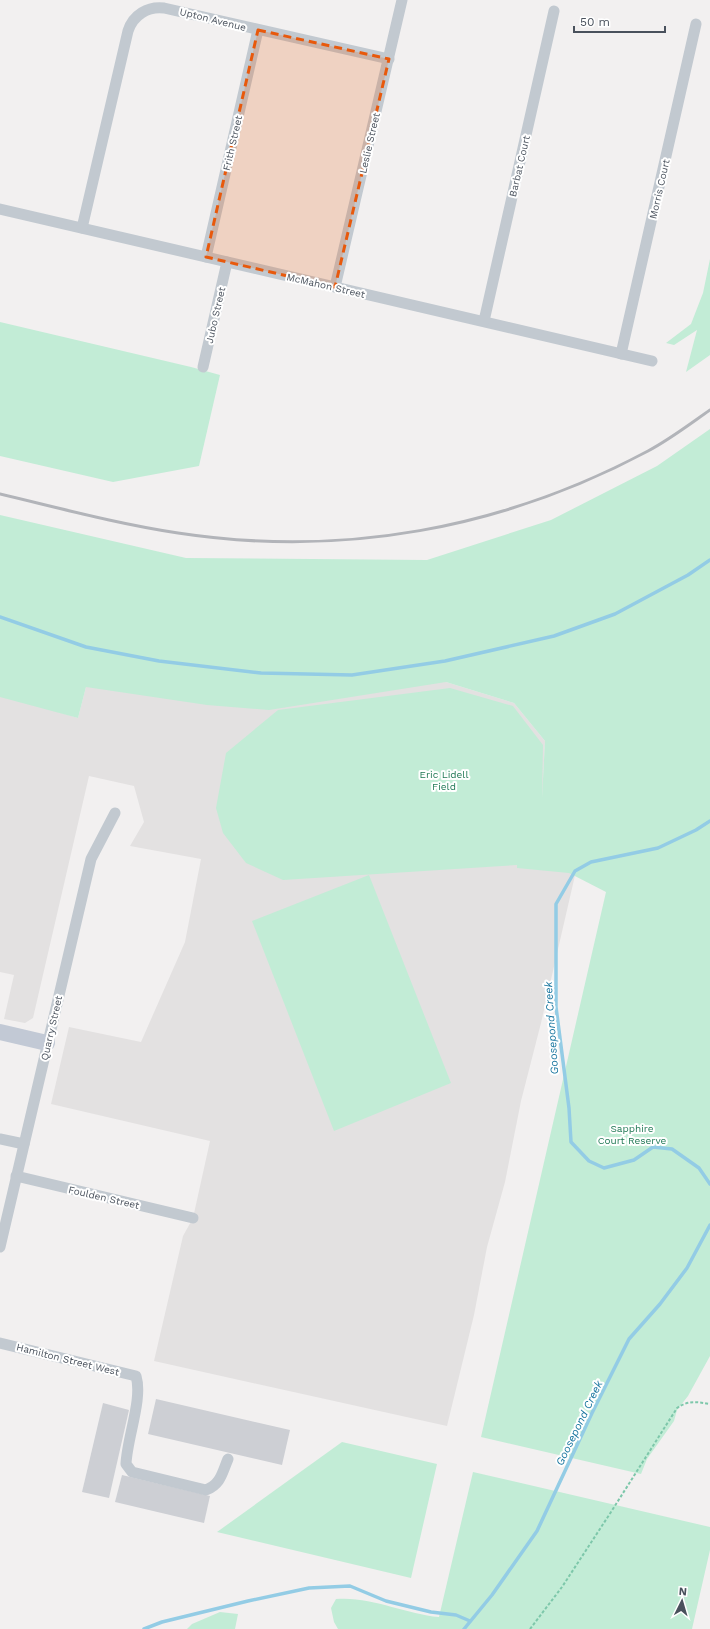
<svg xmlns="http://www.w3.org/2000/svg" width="710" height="1629" viewBox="0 0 710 1629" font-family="'Work Sans',sans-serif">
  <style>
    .education { fill: #e3e1e1 }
    .green { fill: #c2ecd6 }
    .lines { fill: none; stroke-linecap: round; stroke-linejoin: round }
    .stream { stroke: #93cce5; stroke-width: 3.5 }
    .building { fill: #cdcfd4 }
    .path { stroke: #7dc7aa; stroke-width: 2; stroke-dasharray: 3 2; stroke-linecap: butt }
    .street { stroke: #c2c9d0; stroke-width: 11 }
    .secondary { stroke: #c2c9d5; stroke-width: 16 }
    .rail { stroke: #b2b4b9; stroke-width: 3 }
    .marked { fill: #e8590c; fill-opacity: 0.2; stroke: #e8590c; stroke-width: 3; stroke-dasharray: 8 5; stroke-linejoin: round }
    .labels { text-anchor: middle; stroke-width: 4; stroke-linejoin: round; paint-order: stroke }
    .street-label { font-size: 10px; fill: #49515c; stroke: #fff }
    .park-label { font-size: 10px; fill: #1f7854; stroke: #fff }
    .water-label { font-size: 11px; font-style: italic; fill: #19769f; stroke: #fff }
  </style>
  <rect width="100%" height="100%" fill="#f2f0f0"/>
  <path class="education" d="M446 682 514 703 545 741 542 804 517 867 576 871 541 1023 521 1101 505 1182 487 1247 474 1315 447 1426 154 1361 183 1236 193 1218 210 1141 51 1104 69 1027 141 1042 185 942 201 859 130 846 144 822 134 786 89 776 33 1018 25 1023 4 1019 14 975 0 972V694L78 718 86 687Z"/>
  <g class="green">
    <path d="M710 259V355L686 372 697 330 674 345 666 343 691 324 703 293Z"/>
    <path d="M0 322 191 367 220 375 199 466 113 482 0 456Z"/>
    <path d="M710 429V1356L688 1396 677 1410 674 1421 647 1459 641 1474 481 1437 606 892 569 873 517 868V865L283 880 246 863 223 833 216 808 226 753 278 710 450 688 513 706 543 745 542 798 545 741 514 703 446 682 269 710 207 705 86 687 78 718 0 697V515L186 558 427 560 551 520 657 466Z"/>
    <path d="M369 875 451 1083 334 1131 252 921Z"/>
    <path d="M342 1442 437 1464 411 1578 217 1532Z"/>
    <path d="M473 1472 710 1527V1550L692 1629H338L334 1622 331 1608 336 1599C371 1596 405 1614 439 1617Z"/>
    <path d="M220 1612 238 1614 235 1629H187L192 1624Z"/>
  </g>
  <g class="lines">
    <g class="stream">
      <path d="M0 617 86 647 159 661 261 673 352 675 445 661 554 636 615 614 688 575 710 560"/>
      <path d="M710 821 696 830 658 848 591 862 575 871 556 904V1007L569 1108 571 1142 589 1161 604 1168 634 1160 653 1147 672 1149 699 1168 710 1184"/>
      <path d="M144 1629 162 1622 248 1601 309 1588 350 1586 386 1601 431 1612 456 1615 470 1621"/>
      <path d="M464 1629 492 1595 537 1531 592 1413 629 1339 660 1304 687 1268 710 1225"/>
    </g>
  </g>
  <g class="building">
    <path d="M156 1399 290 1430 282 1465 148 1434Z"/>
    <path d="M103 1403 129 1410 109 1498 82 1492Z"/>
    <path d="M122 1475 210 1496 204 1523 115 1502Z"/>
  </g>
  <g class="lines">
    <path class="path" d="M530 1629 562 1587 611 1512 677 1408C688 1400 698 1402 710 1404"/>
    <g class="street">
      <path d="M0 209 652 361"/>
      <path d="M82 228 128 31C133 15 148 6 164 8L389 59"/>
      <path d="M206 257 258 30"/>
      <path d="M335 287 402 0"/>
      <path d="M484 321 554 11"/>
      <path d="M621 354 696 24"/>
      <path d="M203 367 227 262"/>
      <path d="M0 1139 24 1144"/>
      <path d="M16 1176 193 1218"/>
      <path d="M0 1247 91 859 115 813"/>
      <path d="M0 1343 136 1376C143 1399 127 1438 126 1464L132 1472 206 1490C221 1484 222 1473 228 1459"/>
    </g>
    <path class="secondary" d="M0 1032 47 1043"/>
    <path class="rail" d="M0 494C59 508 118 524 178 533 342 558 502 529 648 451 669 440 690 424 710 410"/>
  </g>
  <path class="marked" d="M258 30 389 59 335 287 206 257Z"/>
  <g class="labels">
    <g class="street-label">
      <text transform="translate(213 19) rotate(14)" y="4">Upton Avenue</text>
      <text transform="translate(232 143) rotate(-77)" y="4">Frith Street</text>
      <text transform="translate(369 143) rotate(-77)" y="4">Leslie Street</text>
      <text transform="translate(519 166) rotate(-77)" y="4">Barbat Court</text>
      <text transform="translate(659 189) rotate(-77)" y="4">Morris Court</text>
      <text transform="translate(326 285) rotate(13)" y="4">McMahon Street</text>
      <text transform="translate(215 315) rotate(-77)" y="4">Jubo Street</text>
      <text transform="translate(51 1028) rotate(-77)" y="4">Quarry Street</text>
      <text transform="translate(104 1197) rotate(13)" y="4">Foulden Street</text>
      <text transform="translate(68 1359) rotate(14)" y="4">Hamilton Street West</text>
    </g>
    <g class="park-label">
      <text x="444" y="778">Eric Lidell<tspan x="444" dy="12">Field</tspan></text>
      <text x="632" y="1132">Sapphire<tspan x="632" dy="12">Court Reserve</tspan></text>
    </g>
    <g class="water-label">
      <text transform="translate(551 1028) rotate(-94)" y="4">Goosepond Creek</text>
      <text transform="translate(579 1423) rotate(-64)" y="4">Goosepond Creek</text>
    </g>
  </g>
  <g transform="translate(682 1601) rotate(5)" stroke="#ffffff" stroke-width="3" paint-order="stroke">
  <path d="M0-3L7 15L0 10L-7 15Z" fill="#49515c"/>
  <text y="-6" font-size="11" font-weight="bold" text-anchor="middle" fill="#49515c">N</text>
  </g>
  <path d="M574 26v6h91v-6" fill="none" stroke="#49515c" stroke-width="2"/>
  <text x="580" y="26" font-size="12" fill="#49515c" stroke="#ffffff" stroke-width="3" paint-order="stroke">50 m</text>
</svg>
